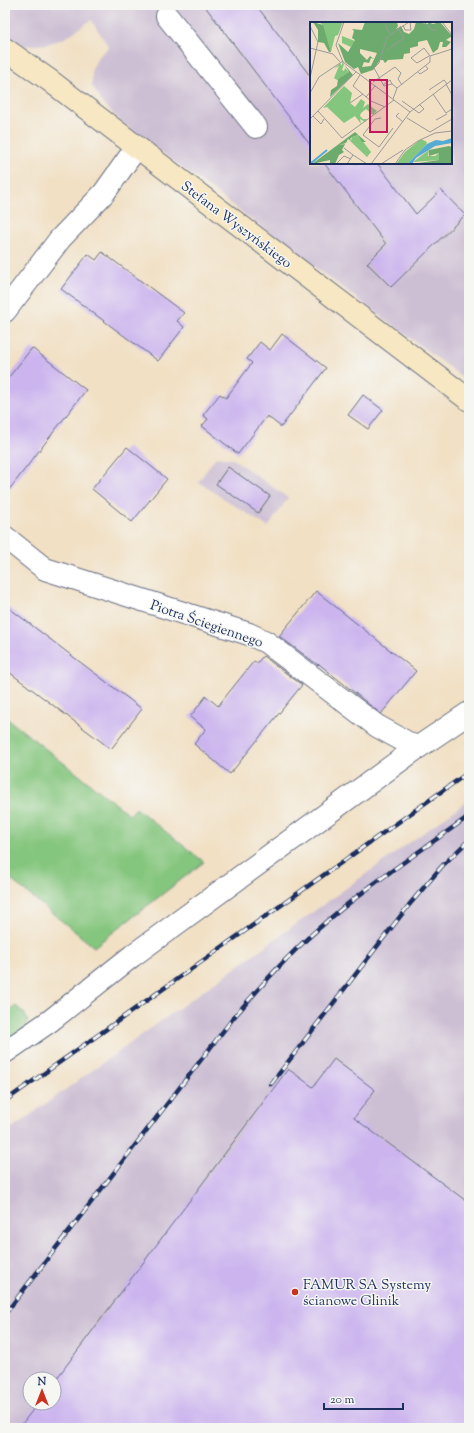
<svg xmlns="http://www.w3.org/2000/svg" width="474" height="1433" viewBox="0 0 474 1433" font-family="'Sorts Mill Goudy',serif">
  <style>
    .industrial { fill: #ccbed3; fill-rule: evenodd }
    .green { fill: #85c67e; stroke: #507a6e }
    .building { fill: #ccb5ee }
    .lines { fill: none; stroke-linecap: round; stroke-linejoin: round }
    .street-casing { stroke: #666d82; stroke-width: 24 }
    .secondary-casing { stroke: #666d82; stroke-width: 24 }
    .street { stroke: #fff; stroke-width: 22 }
    .secondary { stroke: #f7e8c3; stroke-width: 22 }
    .rail-casing { stroke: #1b2f5e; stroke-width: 4.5 }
    .rail { stroke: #f6f6f2; stroke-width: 3; stroke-dasharray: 9; stroke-linecap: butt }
    .poi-dot { fill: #c8321e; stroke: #f6f6f2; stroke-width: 1.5 }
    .labels { text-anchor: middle; stroke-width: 3; stroke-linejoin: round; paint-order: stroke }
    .street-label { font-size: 14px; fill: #1b2f5e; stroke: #f6f6f2 }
    .poi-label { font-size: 14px; fill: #1b2f5e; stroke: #f6f6f2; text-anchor: start }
    .inset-river { fill: none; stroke: #55abd1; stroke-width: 2 }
    .inset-road { fill: none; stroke: #9b999b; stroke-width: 1 }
    .view { fill: #c2185b; fill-opacity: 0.15; stroke: #c2185b; stroke-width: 2 }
    .inset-edge { fill: none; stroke: #1b2f5e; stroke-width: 2 }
  </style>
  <rect width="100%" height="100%" fill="#f6f6f2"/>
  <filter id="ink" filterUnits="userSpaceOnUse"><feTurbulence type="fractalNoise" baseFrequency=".025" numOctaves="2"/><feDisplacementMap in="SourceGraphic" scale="8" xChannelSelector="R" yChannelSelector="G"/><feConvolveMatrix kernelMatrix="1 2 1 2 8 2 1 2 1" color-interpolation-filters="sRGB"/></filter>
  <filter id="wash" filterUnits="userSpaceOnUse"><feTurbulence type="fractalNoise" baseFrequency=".012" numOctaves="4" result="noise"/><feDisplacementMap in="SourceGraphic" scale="16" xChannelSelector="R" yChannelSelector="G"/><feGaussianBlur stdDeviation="0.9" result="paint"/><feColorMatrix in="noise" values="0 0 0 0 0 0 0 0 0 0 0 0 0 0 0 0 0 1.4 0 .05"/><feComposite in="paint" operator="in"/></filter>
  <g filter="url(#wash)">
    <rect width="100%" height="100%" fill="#f1e0c4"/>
    <g class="industrial">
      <path d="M5 5H469V382L121 122 102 102 92 86V69L98 57 109 47 91 20 65 38 47 44 25 46 5 35ZM311 23H451V163H311Z"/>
      <path d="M216 457 233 459 288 498 268 527 198 482Z"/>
      <path d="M469 800V1428H5V1133ZM30 1379H54V1403H30Z"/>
    </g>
    <g class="green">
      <path d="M5 717 130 815 136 808 204 862 94 947 5 875Z"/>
      <path d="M16 1006 24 1013 28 1021 25 1028 5 1042V1014Z"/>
    </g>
    <g id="blocks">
      <g class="building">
        <path d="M204 5H256L311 77V146Z"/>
        <path d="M324 163H377L416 214 441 190 465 215 391 287 367 263 386 244Z"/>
        <path d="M102 252 184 313 177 321 184 327 158 361 61 289 88 254 96 260Z"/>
        <path d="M282 334 326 368 281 427 267 416 238 454 202 426 208 419 203 415 220 394 226 398 252 363 247 359 260 342 270 350Z"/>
        <path d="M32 348 86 390 5 495V382Z"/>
        <path d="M363 395 383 410 368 429 348 415Z"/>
        <path d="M127 447 167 479 132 522 92 489Z"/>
        <path d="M228 467 270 496 258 513 216 484Z"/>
        <path d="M316 591 416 671 381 714 319 664 318 665 279 636Z"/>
        <path d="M5 605 142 709 111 749 5 669Z"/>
        <path d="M263 656 302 685 230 774 194 744 206 729 190 717 206 696 218 706 254 661 257 663Z"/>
        <path d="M334 1059 375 1090 354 1118 469 1203V1428H19L38 1403H54V1382L288 1069 313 1087Z"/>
      </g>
    </g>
  </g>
  <g filter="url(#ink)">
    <use href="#blocks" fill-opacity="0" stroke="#666d82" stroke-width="1"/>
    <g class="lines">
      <defs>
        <g id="street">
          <path d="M167 16 256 127"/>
          <path d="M5 311 60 239 104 193 136 148"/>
          <path d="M5 537 45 569 249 634 266 642 377 726 417 748"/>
          <path d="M5 1052 50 1021 132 956 417 748 469 713"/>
        </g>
        <path id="secondary" d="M5 49 49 80 469 400"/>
      </defs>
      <use href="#street" class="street-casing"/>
      <use href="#secondary" class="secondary-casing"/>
      <use href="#street" class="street"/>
      <use href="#secondary" class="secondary"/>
      <defs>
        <g id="rail">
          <path d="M271 1084 409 905 443 865 469 840"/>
          <path d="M5 1101 469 772"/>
          <path d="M5 1314 234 1017C260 987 287 956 318 929 365 887 418 853 469 816"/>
        </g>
      </defs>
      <use href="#rail" class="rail-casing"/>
      <use href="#rail" class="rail"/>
    </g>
  </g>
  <circle class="poi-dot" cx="295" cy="1292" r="4"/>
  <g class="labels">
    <g class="street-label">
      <text transform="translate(237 224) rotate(37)" y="5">Stefana Wyszyńskiego</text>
      <text transform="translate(207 623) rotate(19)" y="5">Piotra Ściegiennego</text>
    </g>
    <g class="poi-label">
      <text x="303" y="1289">FAMUR SA Systemy<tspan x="303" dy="16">ścianowe Glinik</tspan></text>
    </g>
  </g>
  <g transform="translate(310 22)">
    <rect width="142" height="142" fill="#f1e0c4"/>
    <path d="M8 0H33L28 13 25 14 21 30 12 2ZM32 14 45 19 41 25 32 21ZM32 40 34 42 32 48 34 49 35 46 39 50 27 58 24 56 29 44 24 47 30 41 32 44ZM34 64 42 71 40 81 45 85 51 77 55 80 53 86 58 82 67 89 63 93 56 87 51 91 50 94 53 97H57L55 100 50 97 51 102 45 94 34 101 17 85 13 86ZM48 113 61 130 57 135 38 117 41 119 42 115ZM111 117 117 120 116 123 97 142H86L95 130ZM119 128 118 134H125L129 131V138L103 140Z" fill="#85c67e"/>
    <path d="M3 0 13 3 21 30H19L14 21 8 20V8ZM55 0H87L88 4 86 7 91 4 94 10 99 12 104 7 106 0 118 2V0L123 2 130 0 142 14 136 18 141 20 136 25H132L133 20H130L128 27 123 31 117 18 108 20V24L100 26V31L94 32 93 37 78 38 75 41 73 38H70L63 48 51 52 48 45 44 47 35 40 28 21 38 30 45 18 42 16 44 9 42 7 52 8ZM50 27 67 31 61 44 52 45 54 40 59 41 61 36 64 37 60 34 57 38 50 31ZM34 42 43 53 20 75 21 68 27 64 28 57 39 50ZM45 110 56 120H52L48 113 42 115 40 117 42 119 38 117 36 121 29 123 35 122 32 128 34 130 29 133 25 142H20V138L2 142ZM139 124 142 125V142H102L129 138V131L119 134V128Z" fill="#6cab6d" fill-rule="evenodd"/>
    <path d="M142 116V121L125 124 106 136 102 142H97L117 122 126 118 133 119Z" fill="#55abd1"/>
    <path class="inset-river" d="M0 142 17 128"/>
    <path class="inset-road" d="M34 0 26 23 33 40 100 90 61 142M74 0 80 12M114 0 122 8H127M132 0 142 13M93 3 95 8H101L100 0M0 4 8 20 0 56M0 26 23 32 30 40M78 27 94 16 88 6M119 34 107 41 101 36 114 26 120 34M108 50 110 52 118 47 115 43M50 53 43 64 61 79 75 85M63 60 85 45 91 51 88 57 92 63M136 62 142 73M73 63 80 58 82 62M87 66 120 40V34L142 27M119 68 134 58 137 62M0 71 9 55 33 39M123 72 136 91 142 87M56 75 65 64M83 77 87 66 82 62 74 64 64 46 69 41 77 15 99 0M92 79 109 91 114 87 109 82M40 81 53 72M8 89 32 116 84 78M100 90 142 58M89 91 86 94 93 100M3 94 11 102 14 97M71 96 65 97 53 113 69 125 83 106M97 96 120 110 142 97M0 97 46 50M126 98 137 92M34 126 43 133 37 142M43 133 57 142M26 142 34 134 41 137M71 142 93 128M85 142 95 128 108 119 125 111 142 109"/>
    <path class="view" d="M60 58H77V110H60Z"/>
    <rect width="142" height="142" class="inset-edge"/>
  </g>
  <rect width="474" height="1433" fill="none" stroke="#f6f6f2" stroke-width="20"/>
  <g transform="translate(42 1391)"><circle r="19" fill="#f6f6f2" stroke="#9ea6b7"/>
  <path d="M0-3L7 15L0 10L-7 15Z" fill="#c8321e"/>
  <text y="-6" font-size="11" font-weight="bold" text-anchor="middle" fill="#1b2f5e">N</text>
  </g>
  <path d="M324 1403v6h79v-6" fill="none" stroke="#1b2f5e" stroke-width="2"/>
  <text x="330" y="1403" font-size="12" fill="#1b2f5e" stroke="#f6f6f2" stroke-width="3" paint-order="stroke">20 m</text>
</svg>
